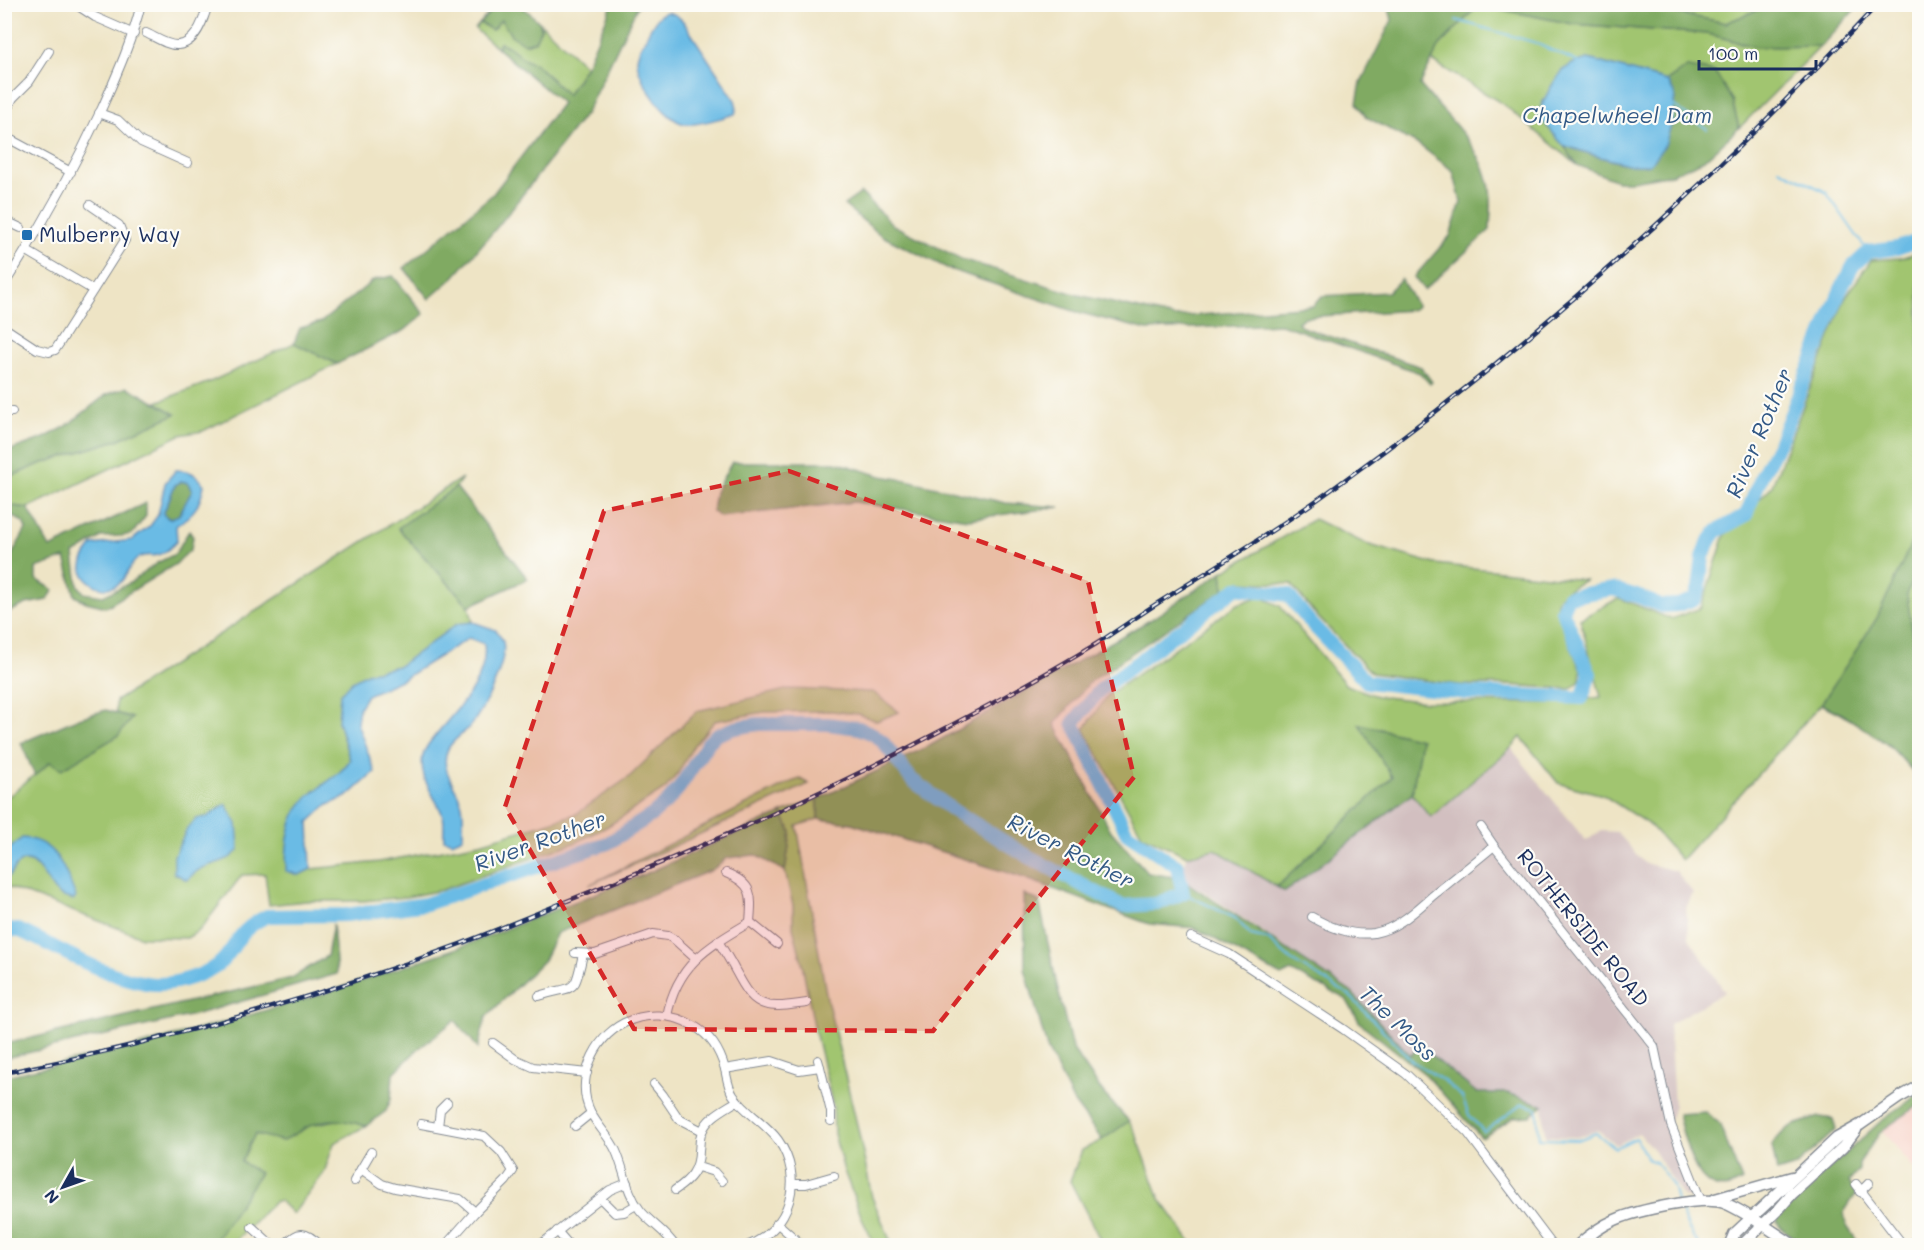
<svg xmlns="http://www.w3.org/2000/svg" width="1924" height="1250" viewBox="0 0 1924 1250" font-family="Mali,sans-serif">
  <style>
    .built { fill: #f7d1c7 }
    .industrial { fill: #d2bfc0 }
    .green { fill: #a1c56f; stroke: #5e7a66; stroke-width: 1.5 }
    .forest { fill: #80aa62; stroke: #4e6c60; stroke-width: 1.5 }
    .water { fill: #6abbe5; stroke: #4275a2; stroke-width: 1.5; fill-rule: evenodd }
    .lines { fill: none; stroke-linecap: round; stroke-linejoin: round }
    .stream { stroke: #6abbe5; stroke-width: 2 }
    .river { stroke: #6abbe5; stroke-width: 14 }
    .minor-casing { stroke: #848a92; stroke-width: 10 }
    .major-casing { stroke: #848a92; stroke-width: 13 }
    .minor { stroke: #fff; stroke-width: 8 }
    .major { stroke: #fff; stroke-width: 10 }
    .rail-casing { stroke: #1b2f5e; stroke-width: 4.5 }
    .rail { stroke: #fdfcf7; stroke-width: 2; stroke-dasharray: 7; stroke-linecap: butt }
    .marked { fill: #d62828; fill-opacity: 0.2; stroke: #d62828; stroke-width: 4.5; stroke-dasharray: 12 8; stroke-linejoin: round }
    .poi-dot { fill: #1f6fb2; stroke: #fdfcf7; stroke-width: 2 }
    .labels { text-anchor: middle; stroke-width: 4.5; stroke-linejoin: round; paint-order: stroke }
    .poi-label { font-size: 21px; fill: #1b2f5e; stroke: #fdfcf7; text-anchor: start }
    .street-label { font-size: 21px; fill: #1b2f5e; stroke: #fdfcf7 }
    .water-label { font-size: 22px; font-style: italic; fill: #335986; stroke: #fdfcf7 }
  </style>
  <rect width="100%" height="100%" fill="#fdfcf7"/>
  <filter id="ink" filterUnits="userSpaceOnUse"><feTurbulence type="fractalNoise" baseFrequency=".0167" numOctaves="2"/><feDisplacementMap in="SourceGraphic" scale="12" xChannelSelector="R" yChannelSelector="G"/><feConvolveMatrix kernelMatrix="1 2 1 2 8 2 1 2 1" color-interpolation-filters="sRGB"/></filter>
  <filter id="wash" filterUnits="userSpaceOnUse"><feTurbulence type="fractalNoise" baseFrequency=".008" numOctaves="4" result="noise"/><feDisplacementMap in="SourceGraphic" scale="24" xChannelSelector="R" yChannelSelector="G"/><feGaussianBlur stdDeviation="1.35" result="paint"/><feColorMatrix in="noise" values="0 0 0 0 0 0 0 0 0 0 0 0 0 0 0 0 0 1.4 0 .05"/><feComposite in="paint" operator="in"/></filter>
  <g filter="url(#wash)">
    <rect width="100%" height="100%" fill="#eee4c5"/>
    <path class="built" d="M1919 1099V1175L1879 1126Z"/>
    <path class="industrial" d="M1511 748 1586 841 1601 831 1617 832 1644 863 1676 871 1693 893 1686 908 1689 938 1725 992 1669 1024 1674 1105 1669 1122 1674 1150 1693 1196 1684 1198 1655 1152 1639 1133 1616 1145 1598 1130 1578 1137 1545 1136 1543 1105 1507 1093H1477L1421 1047 1410 1055 1351 992 1205 892 1180 878 1187 856 1215 848 1285 892 1412 794 1431 817Z"/>
    <g class="green">
      <path d="M1479 5 1573 24 1708 34 1756 47 1821 46 1739 128 1732 100 1687 67 1667 81 1588 59 1538 115 1563 145 1577 165 1503 104 1432 61 1440 45Z"/>
      <path d="M1634 5H1769L1726 23Z"/>
      <path d="M501 19 511 35 541 29 540 23 586 66 567 95 536 64C521 62 514 45 500 43L497 48 475 29 480 23 492 30Z"/>
      <path d="M1919 252V783C1906 750 1852 719 1821 704L1681 860 1651 826 1603 795 1558 783 1521 737 1511 748 1431 817 1412 794 1421 739 1360 724 1392 777 1277 887 1215 849 1187 856 1142 835 1084 729 1108 695 1238 604 1260 596 1280 606 1346 685 1377 696 1427 702 1558 703 1601 697 1580 619 1619 598 1671 619 1701 608 1725 535 1772 486 1845 298 1871 260 1900 258Z"/>
      <path d="M294 343 337 364 203 431 180 435 28 508 6 505 5 513V479L40 464 117 440 175 414 157 402 212 381Z"/>
      <path d="M462 478 456 487 398 528 469 606 473 622 457 624 399 666 367 673 338 721 350 760 342 772 313 792 299 875 311 869 379 862 480 843 576 814 629 777 697 711 789 689 873 692 899 712 877 721 858 714 831 711 764 712 715 721 694 745 678 773 665 789 608 826 577 842 442 890 406 897 362 901H306L269 905 265 874 242 875 200 930 187 938 142 937 5 886 4 800 50 762 132 718 116 713V701Z"/>
      <path d="M1314 519 1366 544 1435 564 1585 580 1567 590 1558 598 1556 610 1581 671 1580 681 1570 689 1509 685H1460L1372 673 1316 615 1291 584 1237 582 1224 590 1222 572Z"/>
      <path d="M800 779 809 784 589 885 791 782Z"/>
      <path d="M818 799V819L797 826 827 999 858 1129 872 1197 892 1245H875L863 1221 844 1171 834 1134 833 1106 815 1031 801 958 793 928V906L785 871 791 832 782 813Z"/>
      <path d="M343 1119 366 1126 334 1143 324 1173 293 1214 280 1201H275L231 1245H218L216 1240 259 1173 241 1162 255 1134 283 1141 310 1125Z"/>
      <path d="M1129 1121 1136 1134 1160 1199 1193 1245H1103L1070 1181 1082 1150 1102 1140Z"/>
    </g>
    <g class="forest">
      <path d="M497 4 521 5 540 23 541 28 535 41 524 44 511 35 501 20 492 30 480 23Z"/>
      <path d="M612 5H638L586 113 499 225 454 277 429 299 404 268 493 194 562 103 497 48 500 43C514 45 521 62 536 64L567 95 586 66Z"/>
      <path d="M1634 5 1726 23 1769 5H1859L1821 46 1756 47 1708 34 1573 24 1479 5 1440 45 1420 85C1448 119 1488 150 1491 197 1492 208 1490 219 1490 230L1424 290 1414 277 1450 236 1461 202 1453 171 1419 145 1366 117 1357 103 1361 82 1392 20 1388 5Z"/>
      <path d="M1687 67 1715 72 1732 100 1739 128 1704 160 1672 174 1632 181H1617L1577 165 1563 145C1591 154 1619 166 1649 165L1672 122 1675 95 1667 81Z"/>
      <path d="M861 193 893 225 961 259 1078 295 1174 317 1313 306 1322 296 1388 292 1401 279 1417 306 1413 310 1305 317 1298 322 1302 327 1421 367 1432 382 1430 384 1420 373 1281 324 1147 330 1077 312 949 269 882 236 844 205Z"/>
      <path d="M393 276 424 314 405 330 337 364 294 343 300 328 321 322 374 280Z"/>
      <path d="M127 387 176 414 117 440 40 464 5 479V452L44 438 65 427 106 395Z"/>
      <path d="M732 462H836L881 476 906 480 1006 503 1060 507 968 519 855 502 720 517 712 511 715 492Z"/>
      <path d="M182 481 188 483 192 491 179 515 170 519 163 514 175 485Z"/>
      <path d="M456 487 528 579 469 606 398 528Z"/>
      <path d="M146 503V516L132 534 121 536 101 537 74 554 78 585 84 593 103 596 130 583 157 563 175 554 189 531 193 537 191 549 176 564 106 607 86 602 75 596 65 558 36 568V579L54 590 47 600 26 604 5 614V565L9 560 26 529 23 522 5 512V505L28 508 50 548Z"/>
      <path d="M1919 526V560L1907 595 1920 689 1916 775 1890 746 1842 714 1821 704 1877 618Z"/>
      <path d="M1222 572 1224 590 1090 682 1055 724 1111 831 1148 873 1180 878 1351 992 1410 1055 1421 1047 1477 1093H1507L1543 1105 1530 1116 1514 1117 1482 1138 1426 1075 1360 1023 1346 999 1291 971 1281 976 1195 928 1149 924 1024 878 851 823 818 819V799L931 745 1150 620Z"/>
      <path d="M106 710 132 718 118 736 62 769 50 762 35 776 21 743 79 718Z"/>
      <path d="M1359 724 1421 739 1412 794 1285 892 1277 887 1392 777Z"/>
      <path d="M782 813 791 832 785 871 755 855 727 858 712 870 557 933 544 960 486 1017 478 1048 455 1020 417 1050 393 1074 391 1099 386 1111 366 1126C327 1114 316 1121 283 1141L255 1134 241 1162 260 1173 216 1240 218 1245H5V1076L135 1047 320 995 463 946 645 874Z"/>
      <path d="M1024 894 1039 901 1056 981 1072 1048 1104 1094 1129 1121 1102 1140 1073 1101 1047 1048 1025 969Z"/>
      <path d="M333 924 337 974 194 1015 5 1058V1044L292 978 327 956Z"/>
      <path d="M1917 1095H1919V1105L1881 1131 1859 1163V1170L1849 1182 1856 1194 1844 1212 1846 1225 1860 1245C1828 1245 1797 1250 1777 1222L1778 1214 1880 1122Z"/>
      <path d="M1705 1112 1719 1123 1742 1181C1698 1209 1685 1143 1678 1114Z"/>
      <path d="M1820 1117 1833 1119 1836 1130 1796 1166 1777 1172 1772 1146C1786 1124 1796 1124 1820 1117Z"/>
    </g>
    <g class="water">
      <path d="M667 12 676 15 683 21 735 100 737 108 735 114C721 118 698 126 685 124 665 120 638 80 637 60 637 50 645 40 649 31 654 22 658 14 667 12Z"/>
      <path d="M1588 59 1667 81 1675 95 1672 122 1665 145 1649 165H1632L1600 157 1563 145 1538 115C1543 100 1555 75 1569 66 1574 62 1582 61 1588 59Z"/>
      <path d="M176 470C189 470 196 473 204 485 200 507 194 513 176 526L177 541C171 547 167 552 158 555 151 557 143 553 136 560 127 568 126 583 112 587 99 591 81 580 82 566 83 557 88 552 93 545L132 540 150 526 158 515 165 483ZM181 481 188 483 192 491 179 515 169 519 163 514 175 485Z"/>
      <path d="M473 622 496 630C498 634 502 638 503 642 508 662 483 711 470 726 464 734 452 740 448 749 438 770 458 787 462 805 464 816 463 827 463 837L452 842 444 839C443 832 445 823 443 816 436 796 418 780 423 756 424 747 433 739 438 732 458 708 489 679 484 644L469 638 403 679 367 695 359 708 357 723 375 772 348 796 326 806 309 822 311 869 299 875 286 871C286 840 288 811 315 791 329 780 340 775 350 760L338 721 340 694 352 681 367 673 399 666 457 624Z"/>
      <path d="M226 804 237 824 239 850C235 853 231 858 227 859 208 868 203 863 187 880L174 873V856L187 829 196 819 207 817Z"/>
      <path d="M22 838C56 840 65 869 76 897L74 900C67 898 60 897 56 892 47 884 34 849 17 865 14 868 11 874 8 877H5V853Z"/>
    </g>
    <g class="lines">
      <g class="stream">
        <path d="M1456 20 1533 42 1580 63"/>
        <path d="M1673 105 1707 129"/>
        <path d="M1779 169 1826 192 1868 252"/>
        <path d="M1183 893 1235 918 1251 935 1268 939 1291 960 1349 995 1412 1061 1444 1081 1462 1097 1469 1115 1484 1132 1522 1104 1537 1108 1539 1139 1578 1140 1596 1133 1615 1148 1636 1138 1647 1159 1656 1162 1673 1186 1677 1201"/>
        <path d="M1679 1206C1684 1221 1690 1233 1700 1246"/>
      </g>
      <path class="river" d="M4 930H18C60 948 100 975 146 983 167 987 198 978 216 966 226 960 232 948 239 938 246 928 257 921 267 916L346 915 426 904 608 843 652 815 667 802 679 788 708 743 716 735 735 728 758 724H827L859 728 873 734 882 741 912 780 954 811 1031 858 1122 906 1156 904 1183 893 1177 866 1127 833 1073 723 1100 690 1237 588 1288 595 1309 621 1367 682 1468 693 1582 698 1590 674 1562 610 1568 597 1613 589 1637 596 1662 606 1678 605 1695 599 1699 588 1703 557 1708 543 1717 531 1746 515 1762 475 1780 441 1840 291 1853 266 1868 252 1897 248 1920 240"/>
    </g>
  </g>
  <g filter="url(#ink)">
    <g class="lines">
      <defs>
        <g id="minor">
          <path d="M75 4 95 17 134 34"/>
          <path d="M146 33C155 37 168 46 178 45 196 44 204 19 208 4"/>
          <path d="M99 113 118 120 141 142 188 163"/>
          <path d="M4 116 13 98 29 82 49 51"/>
          <path d="M4 136 71 172"/>
          <path d="M4 220 21 228"/>
          <path d="M27 251 93 290"/>
          <path d="M4 285C41 228 73 170 102 108 117 74 132 41 141 4"/>
          <path d="M8 330 37 349 49 352 55 350 59 344 125 240 119 225 90 205"/>
          <path d="M4 411 12 412"/>
          <path d="M1481 827 1494 846"/>
          <path d="M726 873C754 884 752 896 750 922"/>
          <path d="M1312 917C1331 928 1352 936 1374 933 1398 929 1418 908 1436 893 1456 877 1475 862 1494 846L1654 1046 1671 1125 1701 1201"/>
          <path d="M750 922 777 944"/>
          <path d="M1191 937 1229 954 1343 1029 1406 1074 1468 1133 1553 1246"/>
          <path d="M718 941C724 951 730 960 735 970 746 989 752 1007 779 1006 788 1006 798 1004 807 1003"/>
          <path d="M575 953 595 954 653 934 668 936 675 940 696 959"/>
          <path d="M539 996C576 984 574 997 583 954"/>
          <path d="M667 1016C677 964 708 947 750 922"/>
          <path d="M493 1043 515 1059 533 1067 587 1073"/>
          <path d="M820 1067 831 1112V1121"/>
          <path d="M725 1069 772 1061 799 1070 820 1067 818 1060"/>
          <path d="M654 1084 663 1095 679 1119 702 1131"/>
          <path d="M421 1124 484 1136 501 1152 513 1171 506 1181 475 1212 445 1246"/>
          <path d="M575 1126 591 1113"/>
          <path d="M438 1127 440 1110 447 1103"/>
          <path d="M698 1167 714 1172 722 1181"/>
          <path d="M361 1169 382 1184 395 1188 460 1199 475 1212"/>
          <path d="M354 1181 371 1152"/>
          <path d="M793 1184H806L834 1176"/>
          <path d="M1856 1184 1903 1245"/>
          <path d="M675 1190C690 1180 699 1170 699 1151 700 1145 699 1138 702 1132 707 1117 725 1109 737 1101"/>
          <path d="M1860 1192 1869 1183"/>
          <path d="M600 1198 615 1213 624 1212 636 1205"/>
          <path d="M777 1223 803 1246"/>
          <path d="M252 1227 273 1246"/>
          <path d="M557 1231 570 1246"/>
          <path d="M284 1246C298 1229 306 1231 321 1246"/>
          <path d="M539 1246 610 1190 627 1183"/>
          <path d="M675 1246C666 1231 650 1223 640 1210 626 1192 625 1171 616 1151 610 1137 598 1127 591 1113 575 1081 593 1039 624 1023 646 1012 672 1013 694 1026 710 1035 720 1051 725 1069 727 1078 728 1087 733 1095 747 1115 765 1122 778 1140 805 1178 791 1229 747 1246"/>
          <path d="M1903 1246 1915 1241H1920"/>
        </g>
        <g id="major">
          <path d="M1715 1199 1792 1177"/>
          <path d="M1577 1246C1589 1235 1601 1226 1615 1220 1635 1211 1704 1195 1724 1203 1747 1212 1773 1232 1795 1246"/>
          <path d="M1729 1246 1734 1234 1837 1138 1860 1125 1900 1097 1920 1086"/>
          <path d="M1738 1246 1744 1243 1779 1209 1792 1194 1843 1147 1856 1130"/>
        </g>
      </defs>
      <use href="#minor" class="minor-casing"/>
      <use href="#major" class="major-casing"/>
      <use href="#minor" class="minor"/>
      <use href="#major" class="major"/>
      <defs>
        <path id="rail" d="M4 1073C159 1043 312 999 460 944 494 931 528 917 562 903 684 855 807 802 923 740 981 710 1040 678 1096 644 1118 630 1139 615 1161 601 1220 564 1279 528 1335 487 1532 345 1713 182 1878 4"/>
      </defs>
      <use href="#rail" class="rail-casing"/>
      <use href="#rail" class="rail"/>
    </g>
  </g>
  <path class="marked" d="M789 471 1088 581 1134 777 933 1031 634 1029 505 807 604 511Z"/>
  <rect class="poi-dot" x="21" y="229" width="12" height="12" rx="3"/>
  <g class="labels">
    <g class="poi-label">
      <text x="39" y="242">Mulberry Way</text>
    </g>
    <g class="street-label">
      <text transform="translate(1583 928) rotate(51)" y="7">ROTHERSIDE ROAD</text>
    </g>
    <g class="water-label">
      <text x="1617" y="123">Chapelwheel Dam</text>
      <text transform="translate(1759 433) rotate(-67)" y="8">River Rother</text>
      <text transform="translate(540 841) rotate(-20)" y="8">River Rother</text>
      <text transform="translate(1071 851) rotate(27)" y="8">River Rother</text>
      <text transform="translate(1398 1023) rotate(44)" y="8">The Moss</text>
    </g>
  </g>
  <rect width="1924" height="1250" fill="none" stroke="#fdfcf7" stroke-width="24"/>
  <g transform="translate(63 1187) rotate(230)" stroke="#fdfcf7" stroke-width="4.5" paint-order="stroke">
  <path d="M0-4.5L10 22L0 15L-10 22Z" fill="#1b2f5e"/>
  <text y="-9" font-size="16" font-weight="bold" text-anchor="middle" fill="#1b2f5e">N</text>
  </g>
  <path d="M1699 60v9h117v-9" fill="none" stroke="#1b2f5e" stroke-width="3"/>
  <text x="1708" y="60" font-size="18" fill="#1b2f5e" stroke="#fdfcf7" stroke-width="4.5" paint-order="stroke">100 m</text>
</svg>
